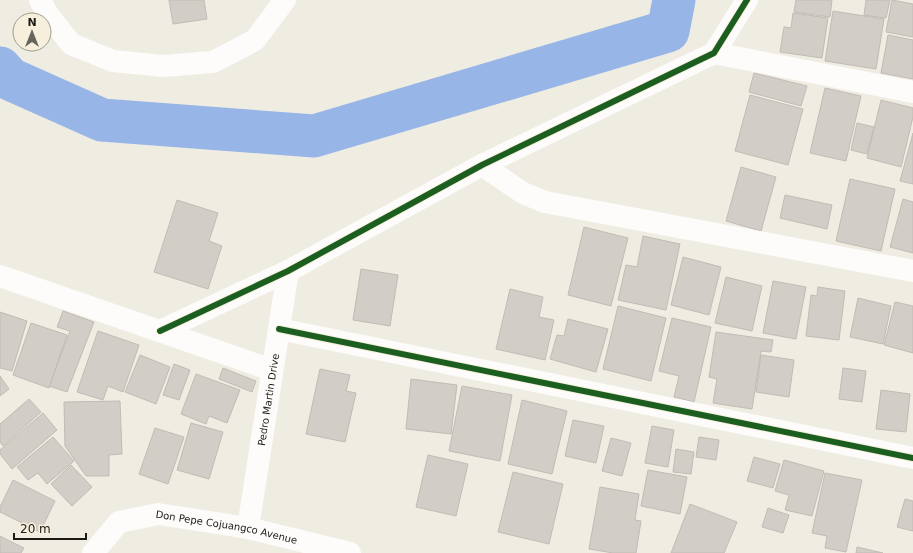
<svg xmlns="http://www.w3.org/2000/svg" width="913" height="553" viewBox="0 0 913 553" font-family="'DejaVu Sans',sans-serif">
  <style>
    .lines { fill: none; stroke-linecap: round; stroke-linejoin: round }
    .river { stroke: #97b5e6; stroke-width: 43 }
    .building { fill: #d2cec7; stroke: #c0bcb4 }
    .street { stroke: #fdfcfb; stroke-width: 22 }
    .secondary { stroke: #fdfcfb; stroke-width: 22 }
    .cycleway-casing { stroke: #f5efdc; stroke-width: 8 }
    .cycleway { stroke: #1b5e20; stroke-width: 6 }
    .labels { text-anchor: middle; stroke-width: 3; stroke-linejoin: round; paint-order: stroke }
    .street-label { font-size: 10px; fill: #1c1a13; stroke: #f5efdc }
  </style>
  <rect width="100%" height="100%" fill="#efece2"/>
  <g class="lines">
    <path class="river" d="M0 68 10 79 102 120 314 136 668 31 674 0"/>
  </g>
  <g class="building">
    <path d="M169 0H204L207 19 173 24Z"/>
    <path d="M796 0H832L830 17 794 12Z"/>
    <path d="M866 0H890L886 18 864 15Z"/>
    <path d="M892 0 913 4V37L886 32Z"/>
    <path d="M833 11 884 19 876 69 825 61Z"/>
    <path d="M793 13 828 18 822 58 780 52 784 27 791 28Z"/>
    <path d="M888 35 913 40V79L881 73Z"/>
    <path d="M754 73 807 86 801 106 749 92Z"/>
    <path d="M825 88 861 96 846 161 810 153Z"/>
    <path d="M750 95 803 109 788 165 735 151Z"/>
    <path d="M881 100 913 108V117L901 167 867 158Z"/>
    <path d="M857 123 874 127 867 154 851 150Z"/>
    <path d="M913 133V184L900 181Z"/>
    <path d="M741 167 776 177 761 231 726 221Z"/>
    <path d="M850 179 895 189 881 251 836 241Z"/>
    <path d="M785 195 832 205 827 229 780 218Z"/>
    <path d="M903 199 913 202V253L890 247Z"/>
    <path d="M177 200 218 213 209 241 222 246 208 289 154 272Z"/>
    <path d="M584 227 628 238 611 306 568 295Z"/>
    <path d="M643 236 680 244 666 310 618 300 626 265 637 267Z"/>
    <path d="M683 257 721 267 709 315 671 305Z"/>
    <path d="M361 269 398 275 390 326 353 320Z"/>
    <path d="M726 277 762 286 752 331 715 323Z"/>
    <path d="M773 281 806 287 796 339 763 333Z"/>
    <path d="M818 287 845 291 839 340 806 336 811 295 817 296Z"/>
    <path d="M510 289 543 297 539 317 554 320 545 360 496 349Z"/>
    <path d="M858 298 891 306 883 344 850 337Z"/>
    <path d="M895 302 913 306V353L884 345Z"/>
    <path d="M618 306 666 318 651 381 603 369Z"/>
    <path d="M63 311 94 322 67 392 49 386 70 331 57 327Z"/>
    <path d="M0 312 27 321 12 371 0 368Z"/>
    <path d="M672 318 711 327 694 402 674 397 679 376 659 371Z"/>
    <path d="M568 319 608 329 596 372 550 359 557 335 564 336Z"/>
    <path d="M31 323 67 335 49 388 13 375Z"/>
    <path d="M98 331 139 345 123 392 108 386 103 400 77 392Z"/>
    <path d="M716 332 773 340 771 352 761 351 752 409 713 403 717 379 709 377Z"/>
    <path d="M140 355 170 367 156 404 125 392Z"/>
    <path d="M761 355 794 360 789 397 756 392Z"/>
    <path d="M174 364 190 370 179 400 163 395Z"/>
    <path d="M223 368 256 381 252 392 219 379Z"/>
    <path d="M843 368 866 371 862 402 839 399Z"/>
    <path d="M320 369 350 375 346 391 356 393 345 442 306 434Z"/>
    <path d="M196 374 240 390 227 423 209 416 206 424 181 414Z"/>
    <path d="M0 376 9 389 0 396Z"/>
    <path d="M411 379 457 385 451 434 406 429Z"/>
    <path d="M462 386 512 395 500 461 449 451Z"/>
    <path d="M881 390 910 394 906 432 876 429Z"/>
    <path d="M29 399 41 412 3 446 0 442V424Z"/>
    <path d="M522 400 567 411 552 474 508 464Z"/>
    <path d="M120 401 122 454 109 455V476H86L65 446 64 402Z"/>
    <path d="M43 413 57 430 12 469 0 454V450Z"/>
    <path d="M573 420 604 426 596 463 565 456Z"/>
    <path d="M191 423 223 432 209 479 177 470Z"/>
    <path d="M652 426 674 430 668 467 645 463Z"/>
    <path d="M155 428 184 437 168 484 139 474Z"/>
    <path d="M53 437 74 461 47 484 38 473 28 480 17 467Z"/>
    <path d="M699 437 719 440 716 460 696 457Z"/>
    <path d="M611 438 631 443 622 476 602 471Z"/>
    <path d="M676 449 694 452 691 474 673 472Z"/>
    <path d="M428 455 468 464 456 516 416 507Z"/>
    <path d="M754 457 780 464 773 488 747 481Z"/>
    <path d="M784 460 824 471 812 516 785 510 789 495 775 491Z"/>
    <path d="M71 465 92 487 72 506 51 484Z"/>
    <path d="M648 470 687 477 680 514 641 506Z"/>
    <path d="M513 472 563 484 549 544 498 532Z"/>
    <path d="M825 473 862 480 846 552 825 548 827 536 812 533Z"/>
    <path d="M13 480 55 501 40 532 0 512V507Z"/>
    <path d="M600 487 639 494 635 520 641 521 636 553H613L589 549Z"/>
    <path d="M905 499 913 501V531L897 527Z"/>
    <path d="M690 504 737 522 724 553H671Z"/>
    <path d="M768 508 789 515 783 533 762 527Z"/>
    <path d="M0 536 24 548 21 553H0Z"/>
    <path d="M857 547 883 553H856Z"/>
  </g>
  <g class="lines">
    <g class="street">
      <path d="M40 0 47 13 71 44 113 61 163 66 213 62 255 40 285 0"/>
      <path d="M714 53 913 92"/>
      <path d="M482 165 523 193 545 202 913 271"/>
      <path d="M0 276 272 370"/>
      <path d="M279 329 913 458"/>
      <path d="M160 331 288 271 482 165 714 53 747 0"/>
      <path id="s1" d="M248 528 288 271"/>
    </g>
    <path class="secondary" id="s2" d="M93 553 119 522 158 514 248 528 350 553"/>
    <defs>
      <g id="cycleway">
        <path d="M279 329 913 458"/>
        <path d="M160 331 288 271 482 165 714 53 747 0"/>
      </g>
    </defs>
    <use href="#cycleway" class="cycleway-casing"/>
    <use href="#cycleway" class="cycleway"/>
  </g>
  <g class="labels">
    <g class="street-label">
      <text dy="4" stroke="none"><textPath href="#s1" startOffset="130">Pedro Martin Drive</textPath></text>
      <text dy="4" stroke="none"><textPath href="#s2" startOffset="150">Don Pepe Cojuangco Avenue</textPath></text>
    </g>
  </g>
  <g transform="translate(32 32)"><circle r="19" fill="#f5efdc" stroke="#9e9a8c"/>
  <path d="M0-3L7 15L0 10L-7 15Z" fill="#66645b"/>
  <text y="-6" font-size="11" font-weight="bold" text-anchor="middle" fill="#1c1a13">N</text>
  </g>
  <path d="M14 533v6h72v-6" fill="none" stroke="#1c1a13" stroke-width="2"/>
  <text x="20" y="533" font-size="12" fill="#1c1a13" stroke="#f5efdc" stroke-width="3" paint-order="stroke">20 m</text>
</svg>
